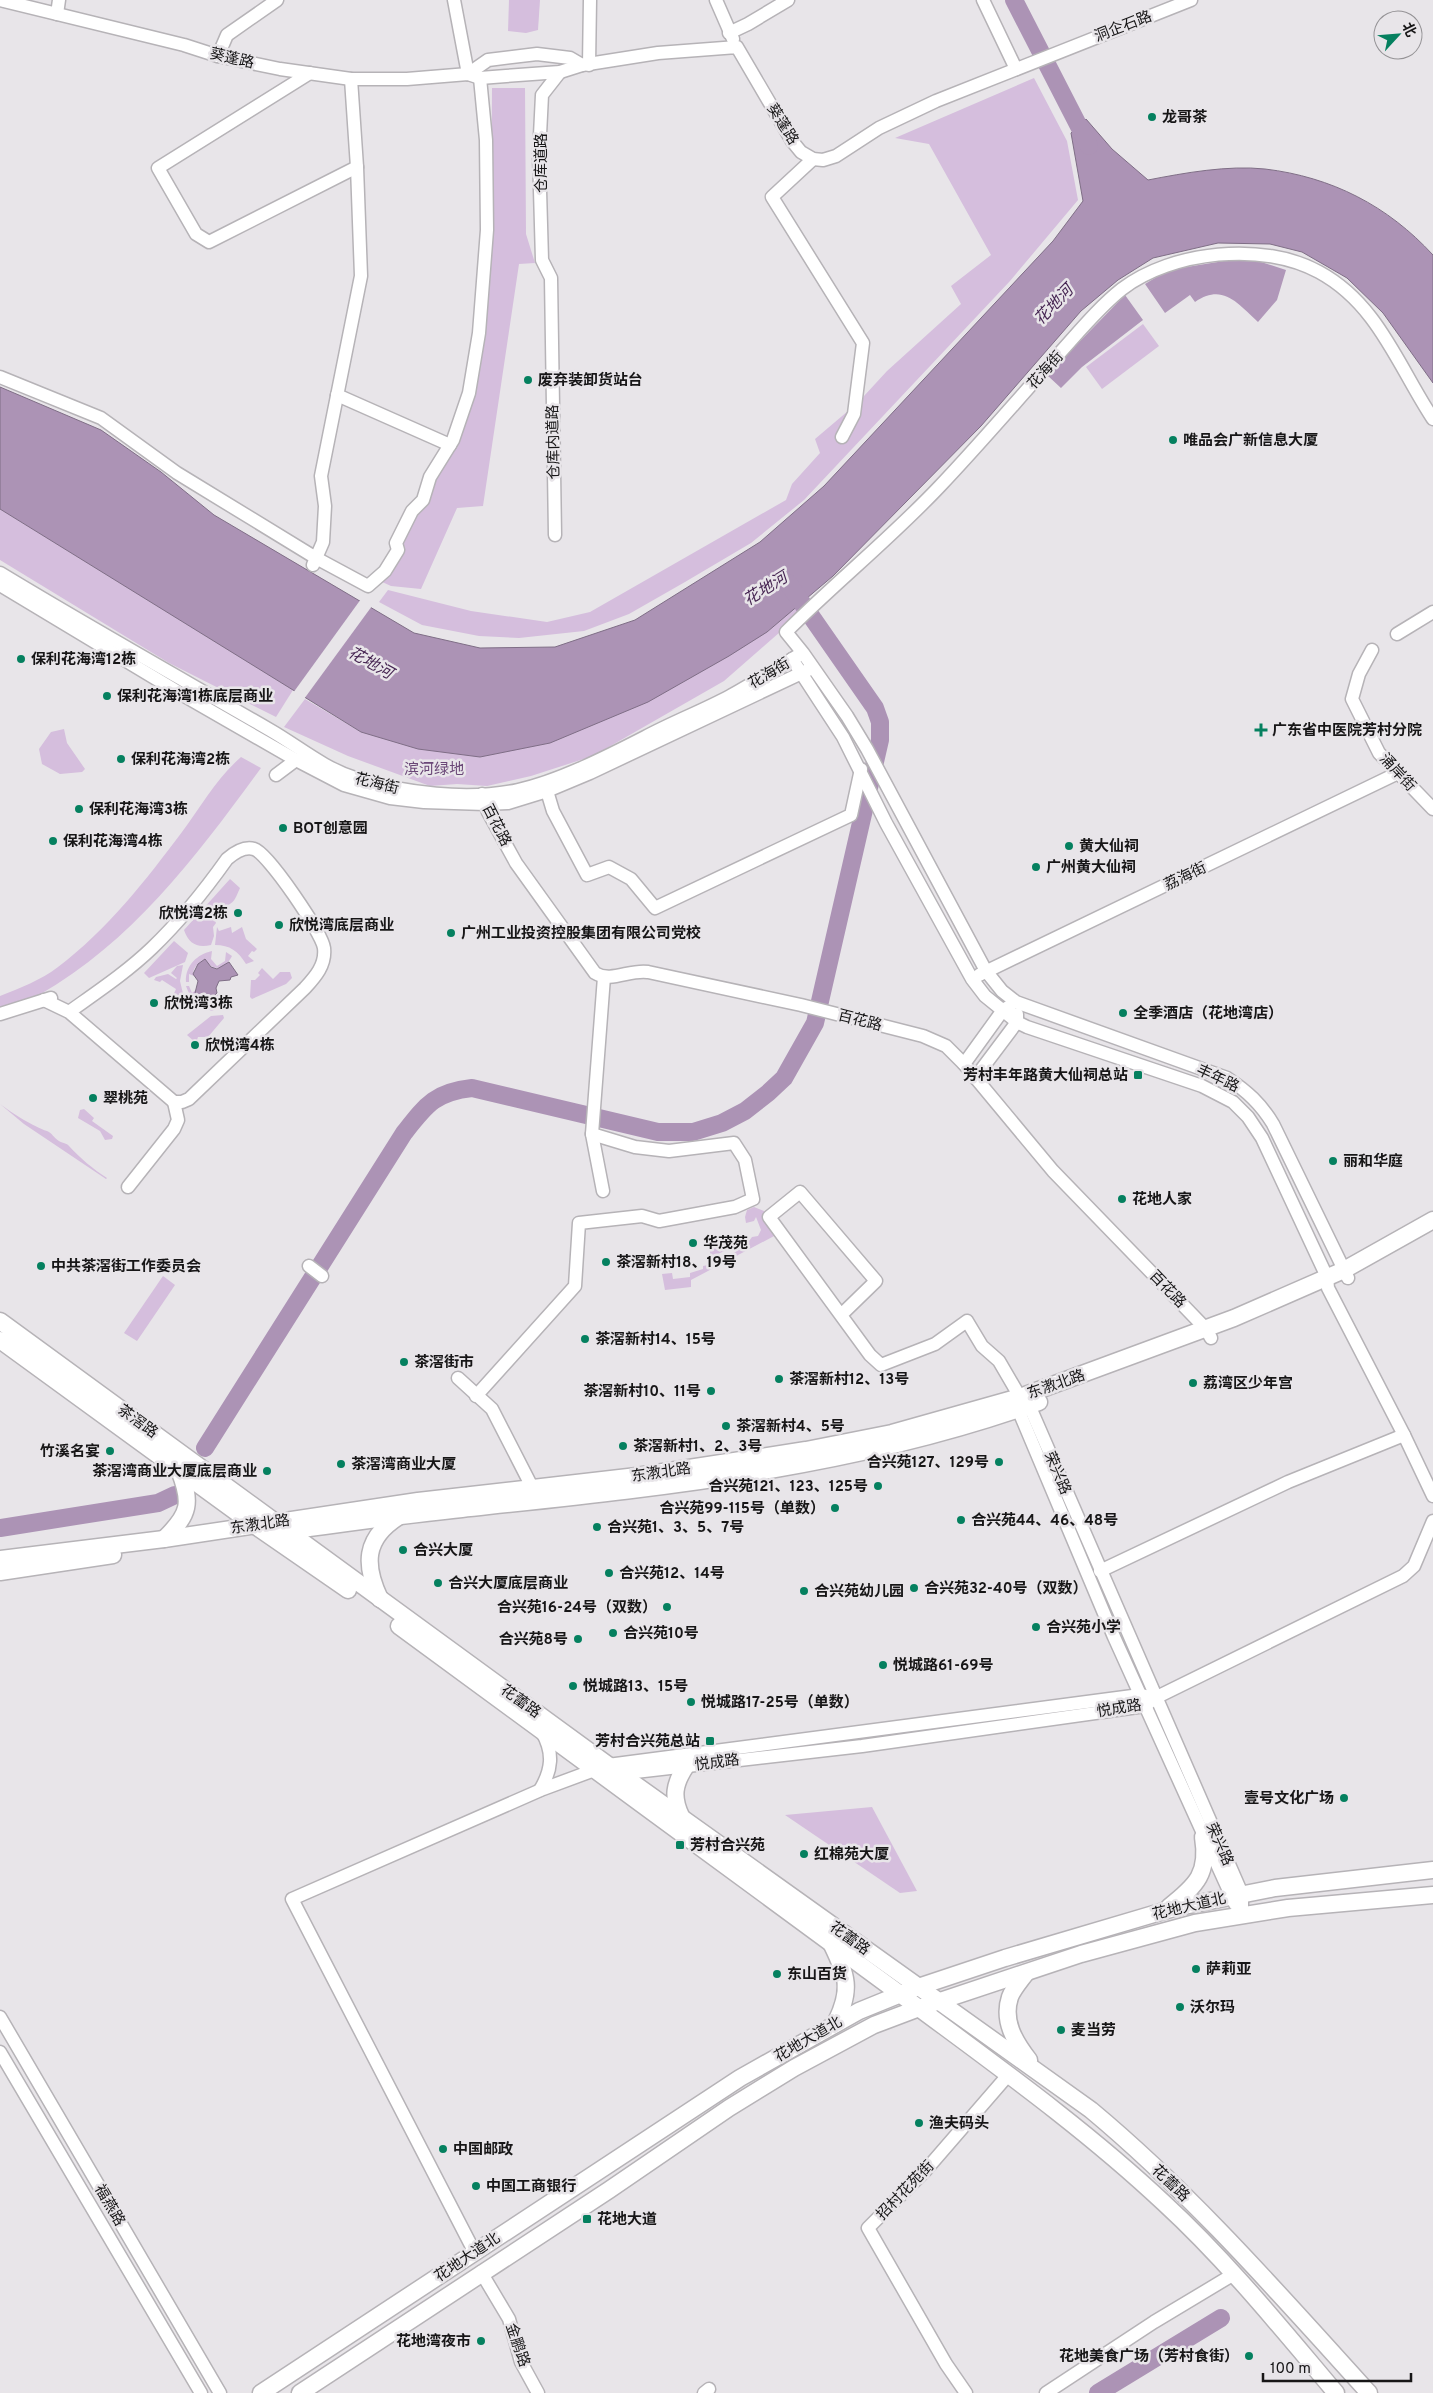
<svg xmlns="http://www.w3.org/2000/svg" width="1433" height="2393" viewBox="0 0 1433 2393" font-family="Overpass,'Noto Sans SC',sans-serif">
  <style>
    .green { fill: #d5bedd }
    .forest { fill: #b097b9 }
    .water { fill: #ac93b5; stroke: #7f6e86 }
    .pier { fill: #e8e5e9 }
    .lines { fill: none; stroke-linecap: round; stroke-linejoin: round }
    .river { stroke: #ac93b5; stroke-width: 18 }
    .minor-casing { stroke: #b6b3b7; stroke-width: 15 }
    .major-casing { stroke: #b6b3b7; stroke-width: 19 }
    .minor { stroke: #fff; stroke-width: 12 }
    .major { stroke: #fff; stroke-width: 16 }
    .poi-dot { fill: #05805f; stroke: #e8e5e9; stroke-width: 2 }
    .labels { text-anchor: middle; stroke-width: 5; stroke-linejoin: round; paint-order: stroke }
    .street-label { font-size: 15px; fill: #171617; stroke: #e8e5e9 }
    .poi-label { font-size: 15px; font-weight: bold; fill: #171617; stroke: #e8e5e9; text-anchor: start }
    .park-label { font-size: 15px; fill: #6a4777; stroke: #e8e5e9 }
    .water-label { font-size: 16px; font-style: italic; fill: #462552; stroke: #e8e5e9 }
  </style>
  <rect width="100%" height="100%" fill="#e8e5e9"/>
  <g class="green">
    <path d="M509 0H540L538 30 526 33 508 31Z"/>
    <path d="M1034 78 1067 141 1078 200 1010 281 804 500 751 543 685 582 629 614 584 631 519 638 479 636 422 625 379 602 388 590 471 611 547 622 590 612 786 500 792 484 820 453 815 439 848 411 844 434 864 396 887 371 961 304 951 286 991 255 929 144 895 138Z"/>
    <path d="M492 88H525L526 234 535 263 519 264 483 506 457 508 421 589 391 586 380 581 476 386 491 264Z"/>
    <path d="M1143 324 1159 346 1102 389 1086 367Z"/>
    <path d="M0 509 293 690 276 717 169 663 0 560Z"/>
    <path d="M798 605 804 611 724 681 593 756 531 776 487 786 457 784 430 786 348 756 284 727 305 699 361 732 767 632Z"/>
    <path d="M64 729 67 743 85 769 82 772 60 774 42 764 39 749 51 732Z"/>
    <path d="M241 757 261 768C198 854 134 941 39 995 27 1002 13 1006 0 1011V996C20 988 41 980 58 967 107 930 146 880 182 832 202 805 216 779 241 757Z"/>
    <path d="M230 879 240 888C235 899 235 903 223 907L225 912 213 916 216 923 213 927 214 936 211 945C197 948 189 944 184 930Z"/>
    <path d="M217 927 219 931 231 927 232 933 242 927 246 939 257 949 254 952 252 951 248 956 254 961 246 964C238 951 230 945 215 945Z"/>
    <path d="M174 941 188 953 185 962 149 978 144 973Z"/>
    <path d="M212 951 211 959 217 966 225 961 226 952 232 956C226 968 214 974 205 959 199 963 191 968 194 976L189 974V982H186C185 965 198 954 212 951Z"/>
    <path d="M183 965 180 981 184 998 180 1003 169 1008 165 998H172L176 989 162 980 160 982 154 980 156 977 168 974 176 979 177 978 171 973 177 966Z"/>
    <path d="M262 968 273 979 280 972H290L292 978 286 984 252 999 250 997 251 980H255L260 975 258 973Z"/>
    <path d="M186 986H189L192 993 196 990 195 993 212 1000 215 995H219L214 1010 212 1011C198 1006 191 1000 186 986Z"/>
    <path d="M223 1015 224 1018 208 1037H198L196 1043 187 1035 211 1016Z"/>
    <path d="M0 1104C12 1113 34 1127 47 1131 51 1132 55 1139 59 1141 62 1143 67 1143 69 1146 80 1158 93 1169 107 1178L106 1179 24 1124Z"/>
    <path d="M84 1109 94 1118 92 1121 113 1136 112 1139 105 1140 100 1131 78 1118 80 1110Z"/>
    <path d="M754 1207 764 1211 776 1235 691 1280V1287L665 1290 662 1274 672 1273 673 1279 690 1277V1273L703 1269V1266C720 1263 736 1256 744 1241H749L752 1237 758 1236 761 1230 756 1217 754 1221 746 1223 745 1217 747 1210Z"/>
    <path d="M711 1236 713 1246H722L723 1242 735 1240 729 1249 711 1257 707 1237Z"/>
    <path d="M163 1276 175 1285 137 1341 124 1333Z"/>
    <path d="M872 1807 917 1891 900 1893 785 1815Z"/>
  </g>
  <g class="forest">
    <path d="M1230 260 1258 261 1286 270 1277 300 1258 322C1237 303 1223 283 1195 302L1190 295 1165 313 1145 284 1168 270Z"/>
    <path d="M1125 295 1143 320 1082 367 1061 388 1047 375Z"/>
  </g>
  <g class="water">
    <path d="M1086 119 1112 149 1148 180C1184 173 1228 165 1265 169 1332 177 1388 206 1433 255V383L1383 313 1347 278 1302 252 1270 244 1218 243 1153 258 1118 280 1081 311 981 426 833 576 767 632 729 656 648 702 550 743 480 757 418 749 361 732 0 509V387L101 430 161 472 214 515 414 633 480 648 555 647 635 620 760 542 824 486 1053 241 1083 201 1071 133Z"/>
    <path d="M205 959 211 967 217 969 229 962 238 975 231 977 230 980 219 981 216 988 217 993 215 995 212 1004 205 1002 195 993 198 981 193 974 198 964Z"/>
  </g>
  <path class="pier" d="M361 599 372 606 304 699 293 693Z"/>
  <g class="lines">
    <g class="river">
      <path d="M1014 0 1089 146"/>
      <path d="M205 1448 404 1133C426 1105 435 1092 472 1088L658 1132H693L722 1123 745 1111 768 1093 784 1078 815 1023 880 740V722L875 708 788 583"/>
      <path d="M0 1528 158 1503 175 1495"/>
      <path d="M1098 2393 1221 2318"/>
    </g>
    <defs>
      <g id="minor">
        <path d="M0 0 184 45 218 56 280 69 351 79H407L468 74 480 78 506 76 560 72 582 65 658 53 737 47 792 141 801 152 813 159 823 160 836 156 879 128 936 101 1191 0"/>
        <path d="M454 0 468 74"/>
        <path d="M716 0 733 39"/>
        <path d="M983 0 1016 69"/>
        <path d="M57 14 59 0"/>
        <path d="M729 33 748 24 788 0"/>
        <path d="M218 56 227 35 277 0"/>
        <path d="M589 65 590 0"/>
        <path d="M310 73 158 168 196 234 209 242 357 167"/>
        <path d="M468 74 488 60 537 54 570 58 582 65"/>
        <path d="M813 159 772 197 863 343 854 414 842 437"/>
        <path d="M0 377 101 418 177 473 316 558 368 586 385 571 398 550 396 543 412 511 423 500 430 477 453 440 469 393 479 333 487 230 486 140 480 78"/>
        <path d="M337 395 450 445"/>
        <path d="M555 535 551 278 542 260 539 155 542 95 560 72"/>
        <path d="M313 565 323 542 325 506 321 476 361 276 357 167 351 79"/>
        <path d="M0 573C89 627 180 678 270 730 298 746 323 768 355 778 404 793 468 801 518 790 559 781 608 756 645 737 673 722 702 711 730 696 753 683 776 669 799 655"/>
        <path d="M0 585 183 695 296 760 344 785 390 798 424 802 485 804 508 803 547 791 590 773 808 670"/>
        <path d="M1397 634 1433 612"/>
        <path d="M1372 650 1359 674 1352 699 1379 753 1433 809"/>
        <path d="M792 659 843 737 886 823 972 979 985 996 1017 1022 1027 1027 1202 1086 1233 1102 1248 1117 1262 1138 1327 1277 1328 1288 1404 1435 1433 1496"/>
        <path d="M276 775 296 760"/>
        <path d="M547 791 553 811 587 875 609 867 631 879 655 908 851 815 861 769"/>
        <path d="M482 794 488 812 516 863 595 973C611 983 630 969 648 972L801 1005 923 1036 946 1046 964 1064 1053 1171 1179 1301 1206 1329 1211 1338"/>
        <path d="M979 975 1398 773"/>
        <path d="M44 1000 69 1012C97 992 127 972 152 948 179 922 205 890 227 859 234 853 244 846 254 849 268 853 322 933 324 948 326 965 315 977 305 988L189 1099 182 1102H174L69 1012"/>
        <path d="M0 1014 51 998"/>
        <path d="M964 1064 1003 1010 1010 1006"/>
        <path d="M975 1078 1017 1022V1014"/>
        <path d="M128 1187 174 1129 178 1120 174 1102"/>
        <path d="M603 1191 592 1134 604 977"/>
        <path d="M309 1266 322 1276"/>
        <path d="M1348 1278 1273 1124C1261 1104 1247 1091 1227 1078L1016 1002 1002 991 986 971 867 749 847 716 803 653 786 632C836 582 891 538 940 486 980 444 1018 399 1057 356 1078 333 1098 308 1122 289 1172 251 1263 241 1319 272 1378 304 1398 366 1433 419"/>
        <path d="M841 1315 876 1281 800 1192 769 1217 870 1355 881 1365 935 1344 967 1321 982 1346 999 1361 1020 1397 1029 1405 1242 1894V1915"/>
        <path d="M458 1378 492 1409 533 1489"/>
        <path d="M476 1396 575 1286 579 1223 642 1216 659 1221 735 1207 753 1199 745 1160 734 1143 669 1151 635 1147 592 1134"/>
        <path d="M1019 1400 1018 1409 1114 1637 1235 1904"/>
        <path d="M1100 1571 1288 1482 1404 1435"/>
        <path d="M618 1774 862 1746 1145 1706 1155 1698 1403 1576 1414 1566 1433 1521"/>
        <path d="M540 1790C552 1770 554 1753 542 1732"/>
        <path d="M0 2017 220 2393"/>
        <path d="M0 2052 201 2393"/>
        <path d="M475 2253 292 1899 543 1789 608 1765 1140 1695 1155 1698"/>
        <path d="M481 2272 509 2319 521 2362 538 2393"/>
        <path d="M704 2393 709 2389"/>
        <path d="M966 2393 946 2364 868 2228 925 2171 1009 2074"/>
        <path d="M1046 2393 1154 2322 1234 2274"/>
      </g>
      <g id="major">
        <path d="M0 1321 608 1765 1091 2110C1193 2195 1280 2295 1369 2393"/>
        <path d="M0 1340 254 1525 348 1590"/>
        <path d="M281 1532C341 1524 401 1515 462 1509 656 1488 853 1469 1039 1402"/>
        <path d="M164 1539C190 1514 192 1503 179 1470"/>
        <path d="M0 1559 164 1539 418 1501 637 1476 806 1450 892 1433 1020 1397 1234 1318 1344 1270 1433 1220"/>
        <path d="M0 1572 113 1555"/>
        <path d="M380 1599C364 1565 364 1539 398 1517"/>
        <path d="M399 1626C564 1748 731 1869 896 1991 987 2059 1081 2125 1164 2203 1227 2261 1281 2328 1336 2393"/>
        <path d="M681 1816C672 1797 674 1784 686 1766"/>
        <path d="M1169 1907C1197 1885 1209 1873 1203 1837"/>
        <path d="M832 1945C847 1976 852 1989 836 2022"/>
        <path d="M1026 1973C1021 1980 1013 1989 1010 1997 1002 2021 1015 2042 1029 2060"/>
        <path d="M261 2393 740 2078 859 2011 918 1987 1005 1958 1174 1908 1275 1888 1433 1870"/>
        <path d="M300 2393 609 2190 729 2108 794 2068 874 2025 919 2008 1081 1954 1195 1923 1288 1908 1433 1895"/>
      </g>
    </defs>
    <use href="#minor" class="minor-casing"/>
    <use href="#major" class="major-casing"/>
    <use href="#minor" class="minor"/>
    <use href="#major" class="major"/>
  </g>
  <g class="poi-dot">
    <circle cx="1152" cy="117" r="5"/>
    <circle cx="528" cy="380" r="5"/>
    <circle cx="1173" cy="440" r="5"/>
    <circle cx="21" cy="659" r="5"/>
    <circle cx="107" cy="696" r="5"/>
    <path d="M1258.5 722.5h5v5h5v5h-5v5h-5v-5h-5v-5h5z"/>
    <circle cx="121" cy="759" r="5"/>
    <circle cx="79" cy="809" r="5"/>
    <circle cx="283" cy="828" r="5"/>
    <circle cx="53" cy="841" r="5"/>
    <circle cx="1069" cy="846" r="5"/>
    <circle cx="1036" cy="867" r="5"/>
    <circle cx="238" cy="913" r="5"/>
    <circle cx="279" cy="925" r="5"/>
    <circle cx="451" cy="933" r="5"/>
    <circle cx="154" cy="1003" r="5"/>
    <circle cx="1123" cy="1013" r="5"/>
    <circle cx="195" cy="1045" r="5"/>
    <rect x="1133" y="1070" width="10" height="10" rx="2.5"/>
    <circle cx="93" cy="1098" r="5"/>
    <circle cx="1333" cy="1161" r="5"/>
    <circle cx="1122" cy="1199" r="5"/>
    <circle cx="693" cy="1243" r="5"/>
    <circle cx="606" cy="1262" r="5"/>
    <circle cx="41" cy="1266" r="5"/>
    <circle cx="585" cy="1339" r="5"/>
    <circle cx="404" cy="1362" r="5"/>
    <circle cx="779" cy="1379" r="5"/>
    <circle cx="1193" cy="1383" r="5"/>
    <circle cx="711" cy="1391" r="5"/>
    <circle cx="726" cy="1426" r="5"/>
    <circle cx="623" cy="1446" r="5"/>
    <circle cx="110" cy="1451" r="5"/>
    <circle cx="999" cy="1462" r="5"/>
    <circle cx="341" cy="1464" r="5"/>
    <circle cx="267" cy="1471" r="5"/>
    <circle cx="878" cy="1486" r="5"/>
    <circle cx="835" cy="1508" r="5"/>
    <circle cx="961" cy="1520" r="5"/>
    <circle cx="597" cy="1527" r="5"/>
    <circle cx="403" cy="1550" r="5"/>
    <circle cx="609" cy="1573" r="5"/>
    <circle cx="438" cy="1583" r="5"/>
    <circle cx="914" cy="1588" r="5"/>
    <circle cx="804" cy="1591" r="5"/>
    <circle cx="667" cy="1607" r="5"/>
    <circle cx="1036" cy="1627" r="5"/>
    <circle cx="613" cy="1633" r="5"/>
    <circle cx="578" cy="1639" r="5"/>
    <circle cx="883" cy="1665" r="5"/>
    <circle cx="573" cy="1686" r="5"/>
    <circle cx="691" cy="1702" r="5"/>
    <rect x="705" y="1736" width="10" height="10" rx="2.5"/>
    <circle cx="1344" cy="1798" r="5"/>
    <rect x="675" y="1840" width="10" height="10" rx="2.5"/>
    <circle cx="804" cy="1854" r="5"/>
    <circle cx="1196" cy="1969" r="5"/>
    <circle cx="777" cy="1974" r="5"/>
    <circle cx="1180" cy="2007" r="5"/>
    <circle cx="1061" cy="2030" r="5"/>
    <circle cx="919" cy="2123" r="5"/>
    <circle cx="443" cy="2149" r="5"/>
    <circle cx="476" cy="2186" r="5"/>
    <rect x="582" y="2214" width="10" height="10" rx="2.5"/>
    <circle cx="481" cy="2341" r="5"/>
    <circle cx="1249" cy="2356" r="5"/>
  </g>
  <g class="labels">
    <g class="street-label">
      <text transform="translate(1123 26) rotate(-21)" y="5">洞企石路</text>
      <text transform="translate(232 58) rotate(13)" y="5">葵蓬路</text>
      <text transform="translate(783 124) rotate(58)" y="5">葵蓬路</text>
      <text transform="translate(541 163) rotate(-90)" y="5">仓库道路</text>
      <text transform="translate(1045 370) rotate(-48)" y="5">花海街</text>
      <text transform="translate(553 442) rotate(-91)" y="5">仓库内道路</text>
      <text transform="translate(769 673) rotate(-31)" y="5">花海街</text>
      <text transform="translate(1398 772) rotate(47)" y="5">涌岸街</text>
      <text transform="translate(377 783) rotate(14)" y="5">花海街</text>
      <text transform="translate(497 825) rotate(63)" y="5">百花路</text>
      <text transform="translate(1185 876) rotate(-26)" y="5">荔海街</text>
      <text transform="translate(860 1020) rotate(14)" y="5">百花路</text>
      <text transform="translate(1218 1078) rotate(25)" y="5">丰年路</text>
      <text transform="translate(1168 1289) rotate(46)" y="5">百花路</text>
      <text transform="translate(1056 1384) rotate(-19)" y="5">东漖北路</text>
      <text transform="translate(138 1421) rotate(36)" y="5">茶滘路</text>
      <text transform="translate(661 1472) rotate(-8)" y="5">东漖北路</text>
      <text transform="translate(1058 1473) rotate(67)" y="5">荣兴路</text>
      <text transform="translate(260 1524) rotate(-8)" y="5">东漖北路</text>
      <text transform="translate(521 1701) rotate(36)" y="5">花蕾路</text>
      <text transform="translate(1119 1708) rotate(-9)" y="5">悦成路</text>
      <text transform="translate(717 1762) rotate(-7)" y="5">悦成路</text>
      <text transform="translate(1220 1844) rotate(66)" y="5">荣兴路</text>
      <text transform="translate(1189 1906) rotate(-13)" y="5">花地大道北</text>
      <text transform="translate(850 1938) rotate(36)" y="5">花蕾路</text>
      <text transform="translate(808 2039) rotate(-30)" y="5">花地大道北</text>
      <text transform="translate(1171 2183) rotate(44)" y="5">花蕾路</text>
      <text transform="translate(905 2190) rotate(-46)" y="5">招村花苑街</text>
      <text transform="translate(110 2205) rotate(60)" y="5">福燕路</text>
      <text transform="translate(467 2257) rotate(-34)" y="5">花地大道北</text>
      <text transform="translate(518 2345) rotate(71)" y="5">金鹏路</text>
    </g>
    <g class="poi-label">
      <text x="1162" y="122">龙哥茶</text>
      <text x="538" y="385">废弃装卸货站台</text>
      <text x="1183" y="445">唯品会广新信息大厦</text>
      <text x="31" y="664">保利·花海湾12栋</text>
      <text x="117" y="701">保利·花海湾1栋底层商业</text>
      <text x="1272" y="735">广东省中医院芳村分院</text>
      <text x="131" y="764">保利·花海湾2栋</text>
      <text x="89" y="814">保利·花海湾3栋</text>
      <text x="293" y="833">BOT创意园</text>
      <text x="63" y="846">保利·花海湾4栋</text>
      <text x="1079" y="851">黄大仙祠</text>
      <text x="1046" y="872">广州黄大仙祠</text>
      <text x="228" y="918" text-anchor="end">欣悦湾2栋</text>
      <text x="289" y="930">欣悦湾底层商业</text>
      <text x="461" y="938">广州工业投资控股集团有限公司党校</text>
      <text x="164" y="1008">欣悦湾3栋</text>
      <text x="1133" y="1018">全季酒店（花地湾店）</text>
      <text x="205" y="1050">欣悦湾4栋</text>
      <text x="1128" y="1080" text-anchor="end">芳村丰年路黄大仙祠总站</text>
      <text x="103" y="1103">翠桃苑</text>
      <text x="1343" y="1166">丽和华庭</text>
      <text x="1132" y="1204">花地人家</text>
      <text x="703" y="1248">华茂苑</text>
      <text x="616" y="1267">茶滘新村18、19号</text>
      <text x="51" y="1271">中共茶滘街工作委员会</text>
      <text x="595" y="1344">茶滘新村14、15号</text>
      <text x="414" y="1367">茶滘街市</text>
      <text x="789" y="1384">茶滘新村12、13号</text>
      <text x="1203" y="1388">荔湾区少年宫</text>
      <text x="701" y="1396" text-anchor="end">茶滘新村10、11号</text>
      <text x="736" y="1431">茶滘新村4、5号</text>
      <text x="633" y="1451">茶滘新村1、2、3号</text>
      <text x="100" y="1456" text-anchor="end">竹溪名宴</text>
      <text x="989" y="1467" text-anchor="end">合兴苑127、129号</text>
      <text x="351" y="1469">茶滘湾商业大厦</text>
      <text x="257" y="1476" text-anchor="end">茶滘湾商业大厦底层商业</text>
      <text x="868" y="1491" text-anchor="end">合兴苑121、123、125号</text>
      <text x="825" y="1513" text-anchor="end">合兴苑99-115号（单数）</text>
      <text x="971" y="1525">合兴苑44、46、48号</text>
      <text x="607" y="1532">合兴苑1、3、5、7号</text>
      <text x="413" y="1555">合兴大厦</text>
      <text x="619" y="1578">合兴苑12、14号</text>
      <text x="448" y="1588">合兴大厦底层商业</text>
      <text x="924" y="1593">合兴苑32-40号（双数）</text>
      <text x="814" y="1596">合兴苑幼儿园</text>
      <text x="657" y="1612" text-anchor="end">合兴苑16-24号（双数）</text>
      <text x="1046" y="1632">合兴苑小学</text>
      <text x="623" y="1638">合兴苑10号</text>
      <text x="568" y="1644" text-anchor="end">合兴苑8号</text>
      <text x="893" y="1670">悦城路61-69号</text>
      <text x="583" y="1691">悦城路13、15号</text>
      <text x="701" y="1707">悦城路17-25号（单数）</text>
      <text x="700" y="1746" text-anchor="end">芳村合兴苑总站</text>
      <text x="1334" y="1803" text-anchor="end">壹号文化广场</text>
      <text x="690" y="1850">芳村合兴苑</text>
      <text x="814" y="1859">红棉苑大厦</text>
      <text x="1206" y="1974">萨莉亚</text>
      <text x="787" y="1979">东山百货</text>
      <text x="1190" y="2012">沃尔玛</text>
      <text x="1071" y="2035">麦当劳</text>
      <text x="929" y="2128">渔夫码头</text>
      <text x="453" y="2154">中国邮政</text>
      <text x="486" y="2191">中国工商银行</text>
      <text x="597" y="2224">花地大道</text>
      <text x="471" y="2346" text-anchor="end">花地湾夜市</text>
      <text x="1239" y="2361" text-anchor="end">花地美食广场（芳村食街）</text>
    </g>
    <g class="park-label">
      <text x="434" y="774">滨河绿地</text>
    </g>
    <g class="water-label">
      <text transform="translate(1053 304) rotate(-46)" y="6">花地河</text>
      <text transform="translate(765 588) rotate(-32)" y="6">花地河</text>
      <text transform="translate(371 662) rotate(29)" y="6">花地河</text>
    </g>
  </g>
  <g transform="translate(1398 35) rotate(64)"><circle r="24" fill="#e8e5e9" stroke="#949295"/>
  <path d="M0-4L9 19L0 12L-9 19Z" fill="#05805f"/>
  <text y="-8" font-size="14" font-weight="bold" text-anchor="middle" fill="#171617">北</text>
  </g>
  <path d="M1263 2373v8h148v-8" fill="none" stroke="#171617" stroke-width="2.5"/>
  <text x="1270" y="2373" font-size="15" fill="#171617" stroke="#e8e5e9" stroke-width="4" paint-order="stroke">100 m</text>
</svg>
